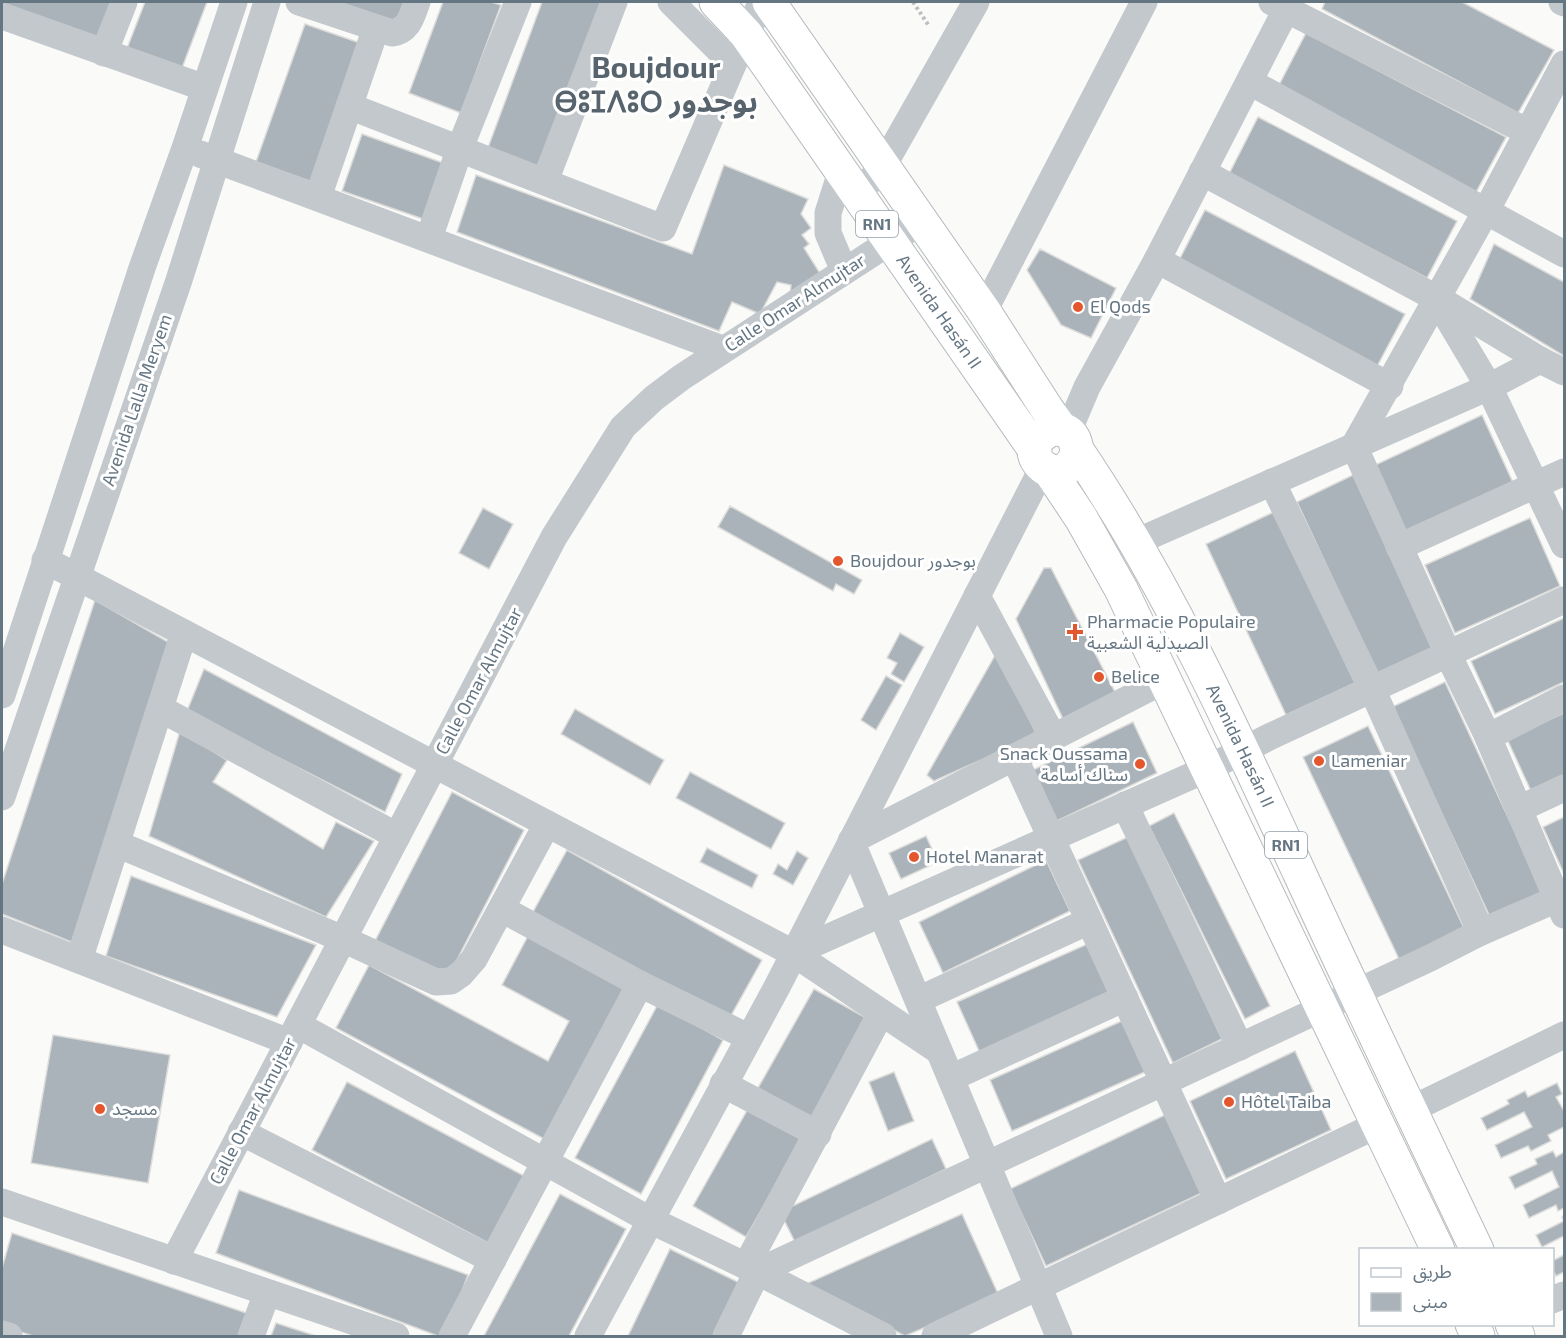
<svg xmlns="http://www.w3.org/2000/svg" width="1566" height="1338" viewBox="0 0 1566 1338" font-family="'Exo 2','Noto Sans Arabic','Noto Sans Tifinagh',sans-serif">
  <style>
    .building { fill: #aab3b9; stroke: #dcdcda; stroke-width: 1.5 }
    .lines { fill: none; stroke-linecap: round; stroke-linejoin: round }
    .major-casing { stroke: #b5babe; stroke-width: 35 }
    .path { stroke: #bbbfc2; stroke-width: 4; stroke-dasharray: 3 3; stroke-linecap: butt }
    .minor { stroke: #c3c8cc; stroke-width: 27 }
    .major { stroke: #fff; stroke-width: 33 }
    .poi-dot { fill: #e4572e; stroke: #fff; stroke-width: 2 }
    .labels { text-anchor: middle; stroke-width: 6; stroke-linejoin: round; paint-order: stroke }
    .shield { fill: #fff; stroke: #939fa8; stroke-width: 1.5 }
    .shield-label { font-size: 16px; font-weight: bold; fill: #657683 }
    .street-label { font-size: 18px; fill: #657683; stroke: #fff }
    .poi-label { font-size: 18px; fill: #657683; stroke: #fff; text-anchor: start }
    .town-label { font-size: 30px; font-weight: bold; fill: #57646e; stroke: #fff }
  </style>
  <rect width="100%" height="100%" fill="#fafaf8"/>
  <g class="building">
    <path d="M2 2H114L97 46 2 11Z"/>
    <path d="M145 2H207L179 76 124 56Z"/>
    <path d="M326 2H409L400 27Z"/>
    <path d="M443 2H491L501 5 461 113 409 93Z"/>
    <path d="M542 2H602L539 173 486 153Z"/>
    <path d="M1325 2H1462L1554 50 1518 113 1322 9Z"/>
    <path d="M305 24 360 43 312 182 256 162Z"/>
    <path d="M1306 33 1506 137 1475 194 1277 89Z"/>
    <path d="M1258 117 1457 221 1427 278 1229 174Z"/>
    <path d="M362 134 446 164 426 220 342 191Z"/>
    <path d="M724 165 808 199 801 214 811 228 802 235 809 244 804 248 821 275 790 295 791 285 777 282 760 314 732 302 719 331 457 232 476 175 692 254Z"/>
    <path d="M1205 210 1405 314 1375 370 1176 266Z"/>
    <path d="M1494 244 1564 282V356L1470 299Z"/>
    <path d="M1040 249 1116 288 1091 338 1061 325 1027 270Z"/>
    <path d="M1482 415 1515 487 1405 538 1373 466Z"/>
    <path d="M1353 475 1433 648 1377 674 1297 502Z"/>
    <path d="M730 506 862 580 854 594 836 584 833 591 718 527Z"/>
    <path d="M483 508 513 524 489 569 459 553Z"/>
    <path d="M1274 512 1355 683 1286 715 1206 544Z"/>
    <path d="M1530 518 1560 586 1455 633 1425 565Z"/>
    <path d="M1044 568H1051L1117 696 1064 721 1016 619Z"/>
    <path d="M95 600 175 646 74 943 2 914V884Z"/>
    <path d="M1564 618V682L1495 714 1471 661Z"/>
    <path d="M900 633 924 647 904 682 891 674 897 663 887 658Z"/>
    <path d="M997 652 1037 735 934 781 927 775Z"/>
    <path d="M204 669 402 774 385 812 187 711Z"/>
    <path d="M886 676 902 685 876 730 861 720Z"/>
    <path d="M1445 682 1543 892 1490 917 1392 707Z"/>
    <path d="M575 709 664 760 650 785 561 734Z"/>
    <path d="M1564 713V776L1531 791 1507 739Z"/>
    <path d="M1133 722 1157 773 1057 821 1033 770Z"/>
    <path d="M1368 726 1465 930 1400 961 1303 757Z"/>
    <path d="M180 731 227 760 213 782 323 849 336 822 374 841 326 917 149 836Z"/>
    <path d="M690 772 785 823 771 849 676 798Z"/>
    <path d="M452 792 524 830 446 981 374 943Z"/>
    <path d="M1174 813 1270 1006 1245 1019 1149 826Z"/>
    <path d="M1564 817V874L1543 827Z"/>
    <path d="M926 836 938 862 901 879 889 853Z"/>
    <path d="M1128 837 1222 1039 1173 1063 1078 860Z"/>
    <path d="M707 848 758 875 752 888 700 862Z"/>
    <path d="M567 850 762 960 728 1021 533 912Z"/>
    <path d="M797 851 808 858 793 885 773 874 778 864 787 870Z"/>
    <path d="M1046 860 1070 911 943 973 919 922Z"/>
    <path d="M131 876 316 945 277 1017 106 956Z"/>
    <path d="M528 936 628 990 548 1141 336 1028 369 965 548 1061 569 1021 502 985Z"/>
    <path d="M1092 942 1114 993 980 1053 957 1002Z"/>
    <path d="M814 989 868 1019 812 1118 758 1088Z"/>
    <path d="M658 1004 723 1040 641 1194 575 1158Z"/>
    <path d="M1124 1020 1147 1071 1012 1131 990 1080Z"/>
    <path d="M53 1035 170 1055 148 1183 31 1163Z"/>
    <path d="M1295 1051 1331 1130 1226 1179 1190 1101Z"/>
    <path d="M894 1072 914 1121 888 1131 869 1082Z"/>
    <path d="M347 1082 528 1178 492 1245 312 1150Z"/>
    <path d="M1557 1083 1562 1094 1556 1097 1564 1111V1127L1548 1135 1551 1141 1531 1151 1528 1146 1501 1158 1495 1145 1532 1127 1524 1112 1487 1130 1481 1118 1509 1104 1507 1100 1525 1091 1528 1097Z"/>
    <path d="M749 1107 802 1138 746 1237 693 1206Z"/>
    <path d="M1167 1114 1204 1192 1046 1266 1010 1189Z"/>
    <path d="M932 1139 946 1169 795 1242 780 1212Z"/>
    <path d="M1553 1151 1556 1157 1564 1152V1208L1558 1211 1556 1205 1529 1218 1523 1205 1559 1187 1552 1171 1515 1189 1509 1177 1537 1164 1535 1159Z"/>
    <path d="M239 1190 468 1275 445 1336H438L216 1253Z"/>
    <path d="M560 1194 626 1229 569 1336H484Z"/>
    <path d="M962 1214 999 1296 905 1336 806 1284Z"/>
    <path d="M1564 1215V1236L1542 1247 1536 1235 1564 1221 1562 1217Z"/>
    <path d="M12 1233 255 1316 247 1336H33L2 1326V1268Z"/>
    <path d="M670 1249 744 1285 719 1336H628Z"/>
    <path d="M1564 1255V1272L1556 1276 1552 1268V1261Z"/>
    <path d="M276 1323 316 1336H271Z"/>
  </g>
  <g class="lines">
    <defs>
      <g id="major">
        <path id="s1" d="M716 2 746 34 1035 450"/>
        <path d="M769 2 984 311 1047 409 1062 430"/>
        <path id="s2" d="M1077 450C1075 467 1058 479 1043 467 1012 442 1071 405 1077 450 1166 581 1233 728 1299 872 1357 998 1417 1124 1477 1250"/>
        <path d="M1049 470 1081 518 1121 589 1438 1250"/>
        <path d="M1472 1324 1478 1336"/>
        <path d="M1512 1324 1518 1336"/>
      </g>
    </defs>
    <use href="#major" class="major-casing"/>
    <path class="path" d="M913 2 929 26"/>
    <g class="minor">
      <path d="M299 2 392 33C409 31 412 15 417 2"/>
      <path d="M671 2 733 64"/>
      <path d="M1272 2 1528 132"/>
      <path d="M1562 2 1564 3"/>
      <path d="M2 16 205 88"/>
      <path d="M104 53 124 2"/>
      <path d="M1250 82 1564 254"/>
      <path d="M349 106 663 228 746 34 762 2"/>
      <path d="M200 154 722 349"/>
      <path d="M841 172 828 213V233L844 271"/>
      <path d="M1202 172 1436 298 1489 387 1564 545"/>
      <path d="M545 181 614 2"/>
      <path d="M857 195 883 166 976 2"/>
      <path d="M318 197 376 28"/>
      <path d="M429 238 460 148 518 2"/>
      <path d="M1157 260 1390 386"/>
      <path d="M1439 299 1540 360 1564 372"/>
      <path d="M984 311 1144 2"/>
      <path d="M1068 432 1087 387 1157 260 1290 2"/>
      <path d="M1354 446 1448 654 1488 737 1564 915"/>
      <path d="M1354 446 1486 211 1564 64"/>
      <path d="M1272 482 1372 689 1481 932"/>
      <path d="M1136 542 1489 387 1540 360"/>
      <path d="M1399 547 1564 472"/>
      <path d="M45 560 793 953 939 1051"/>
      <path d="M977 596 1053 737"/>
      <path d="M2 695 142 268 185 148 234 2"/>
      <path d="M161 709 397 836"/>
      <path d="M1488 737 1564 698"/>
      <path d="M1014 757 1218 1201"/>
      <path d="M2 797 179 280 267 2"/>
      <path d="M1125 805 1240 1047"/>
      <path d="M1519 809 1564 788"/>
      <path d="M117 844 343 939 436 982 451 981 461 974 474 959 547 824"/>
      <path d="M502 909 640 984 748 1037"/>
      <path d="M2 930 289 1042"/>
      <path d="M793 953 1207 769 1269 737 1564 600"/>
      <path d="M79 960 184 633"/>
      <path d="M918 1000 1089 921"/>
      <path d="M298 1025 650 1220 746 1266 883 1336"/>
      <path d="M951 1078 1125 998"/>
      <path d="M723 1084 818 1134"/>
      <path d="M1410 1110 1564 1035"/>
      <path d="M241 1132 493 1260"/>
      <path d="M2 1202 396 1336"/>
      <path d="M174 1261 554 537 623 427 654 398 682 377 922 221"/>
      <path d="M746 1266 881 1013"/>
      <path d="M1552 1300 1564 1295"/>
      <path d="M2 1334 9 1336"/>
      <path d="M251 1336 267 1293"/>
      <path d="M452 1336 640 984"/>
      <path d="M588 1336 778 985 1043 467"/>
      <path d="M726 1336 757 1272 1430 958 1481 932 1564 896"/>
      <path d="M935 1336 1377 1125"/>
      <path d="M1059 1336 851 841 1165 680"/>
    </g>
    <use href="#major" class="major"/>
  </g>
  <g class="poi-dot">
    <circle cx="1078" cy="307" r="6"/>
    <circle cx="838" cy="561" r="6"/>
    <path d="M1072 623h6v6h6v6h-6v6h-6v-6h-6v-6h6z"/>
    <circle cx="1099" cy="677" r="6"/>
    <circle cx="1319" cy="761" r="6"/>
    <circle cx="1140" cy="764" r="6"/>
    <circle cx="914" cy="857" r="6"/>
    <circle cx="1229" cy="1102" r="6"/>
    <circle cx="100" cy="1109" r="6"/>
  </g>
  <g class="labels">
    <g class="shield">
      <rect x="856" y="211" width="42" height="26" rx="4.5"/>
      <rect x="1265" y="832" width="42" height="26" rx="4.5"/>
    </g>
    <g class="shield-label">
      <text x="877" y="230">RN1</text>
      <text x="1286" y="851">RN1</text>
    </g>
    <g class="street-label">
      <text transform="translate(795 303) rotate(-33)" y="6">Calle Omar Almujtar</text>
      <text dy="6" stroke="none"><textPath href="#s1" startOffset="382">Avenida Hasán II</textPath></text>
      <text transform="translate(137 400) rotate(-71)" y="6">Avenida Lalla Meryem</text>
      <text transform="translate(479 681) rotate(-62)" y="6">Calle Omar Almujtar</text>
      <text dy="6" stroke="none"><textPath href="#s2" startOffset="471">Avenida Hasán II</textPath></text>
      <text transform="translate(253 1111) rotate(-62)" y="6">Calle Omar Almujtar</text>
    </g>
    <g class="poi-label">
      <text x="1090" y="313">El Qods</text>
      <text x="850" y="567">Boujdour بوجدور</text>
      <text x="1087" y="628">Pharmacie Populaire<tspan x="1087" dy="21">الصيدلية الشعبية</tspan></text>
      <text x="1111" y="683">Belice</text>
      <text x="1128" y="760" text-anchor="end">Snack Oussama<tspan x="1128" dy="21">سناك أسامة</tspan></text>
      <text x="1331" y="767">Lameniar</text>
      <text x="926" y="863">Hotel Manarat</text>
      <text x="1241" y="1108">Hôtel Taiba</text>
      <text x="112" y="1115">مسجد</text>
    </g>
    <g class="town-label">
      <text x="656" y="78">Boujdour<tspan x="656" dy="34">ⴱⵓⵊⴷⵓⵔ بوجدور</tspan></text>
    </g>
  </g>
  <rect width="1566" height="1338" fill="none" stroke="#657683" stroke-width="6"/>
  <rect x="1359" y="1248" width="195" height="78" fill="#ffffff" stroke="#c1c8cd" stroke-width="1.5"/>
  <rect x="1371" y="1268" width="30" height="9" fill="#ffffff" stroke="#c1c8cd" stroke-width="1.5"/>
  <text x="1413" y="1278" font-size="18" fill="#657683">طريق</text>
  <rect x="1371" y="1293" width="30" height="18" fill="#aab3b9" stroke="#c1c8cd" stroke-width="1.5"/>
  <text x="1413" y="1308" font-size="18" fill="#657683">مبنى</text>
</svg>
